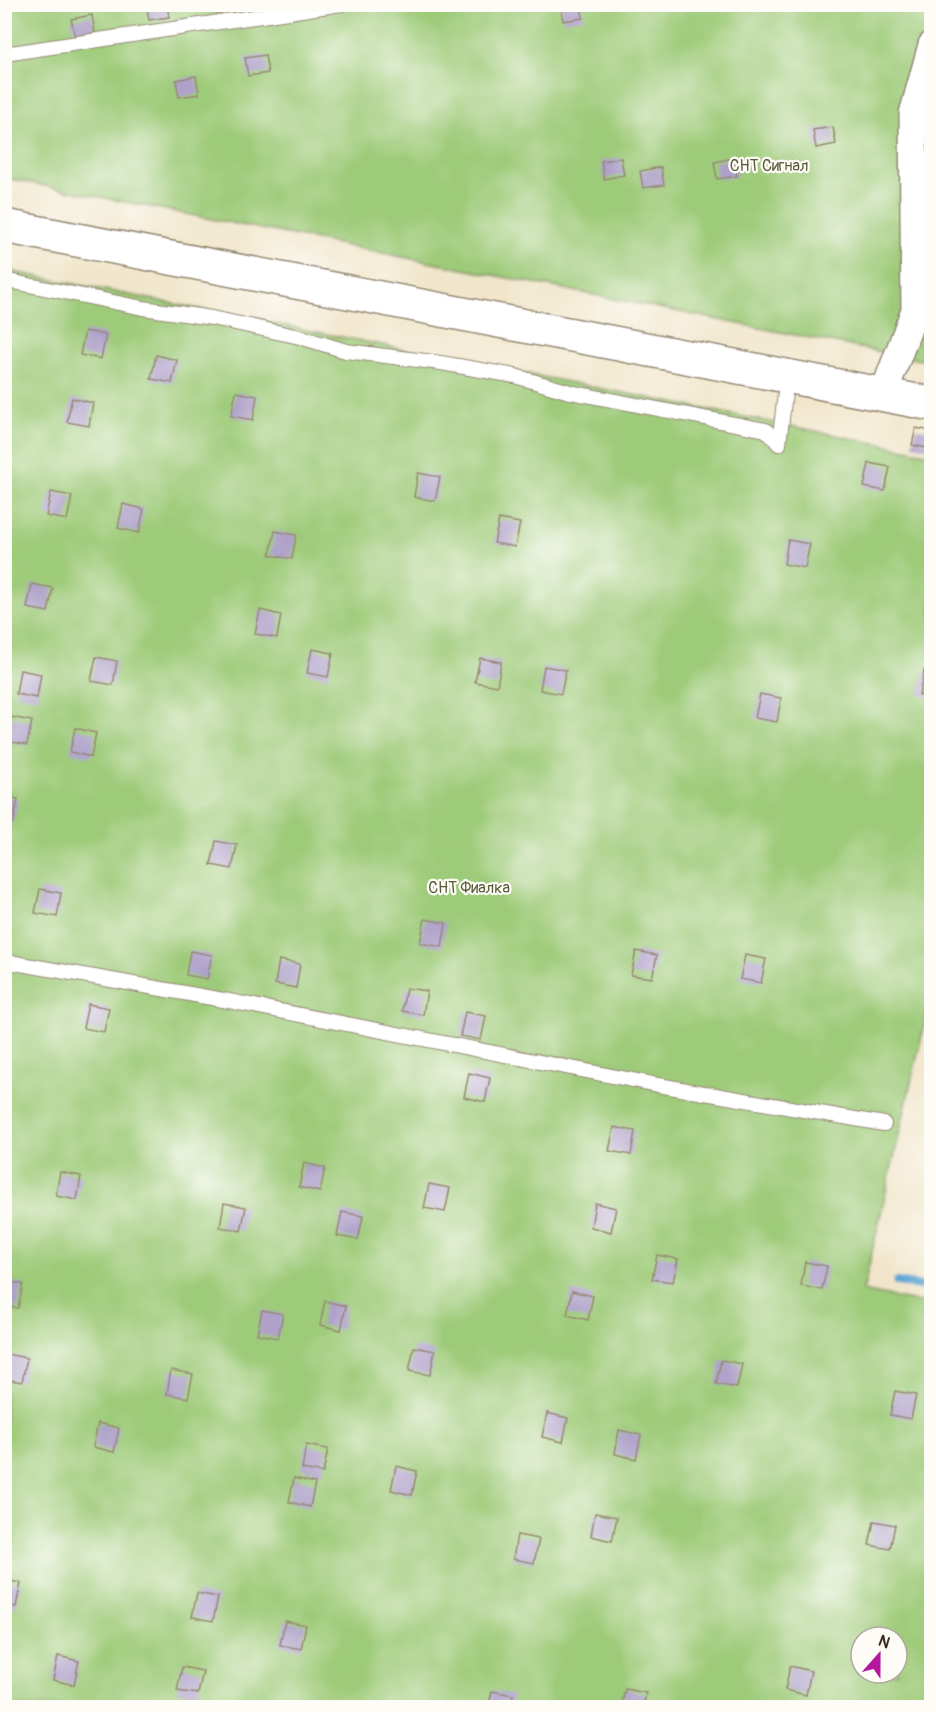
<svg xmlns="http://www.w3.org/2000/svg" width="936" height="1712" viewBox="0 0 936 1712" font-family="Pangolin,sans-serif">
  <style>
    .green { fill: #9ecb79; stroke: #6c7a4c; stroke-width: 1.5; fill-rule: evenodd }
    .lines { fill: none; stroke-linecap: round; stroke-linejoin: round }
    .stream { stroke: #5aa4d2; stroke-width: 8 }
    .building { fill: #afa1ca }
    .lane-casing { stroke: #968874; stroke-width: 16 }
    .street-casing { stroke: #968874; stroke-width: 30 }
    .secondary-casing { stroke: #968874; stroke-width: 36 }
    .lane { stroke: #fff; stroke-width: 14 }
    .street { stroke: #fff; stroke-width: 27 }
    .secondary { stroke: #fff; stroke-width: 33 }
    .labels { text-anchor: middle; stroke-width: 4.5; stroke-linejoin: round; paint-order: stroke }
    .park-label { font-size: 16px; fill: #595a39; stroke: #fdfcf7 }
  </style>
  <rect width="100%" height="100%" fill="#fdfcf7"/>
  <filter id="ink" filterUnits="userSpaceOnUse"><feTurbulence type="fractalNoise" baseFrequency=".0167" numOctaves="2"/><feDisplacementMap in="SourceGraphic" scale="12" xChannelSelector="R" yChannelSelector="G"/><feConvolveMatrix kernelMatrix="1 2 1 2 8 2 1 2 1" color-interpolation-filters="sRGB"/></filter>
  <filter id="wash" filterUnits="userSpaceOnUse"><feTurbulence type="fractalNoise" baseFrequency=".008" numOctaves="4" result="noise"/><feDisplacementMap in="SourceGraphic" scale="24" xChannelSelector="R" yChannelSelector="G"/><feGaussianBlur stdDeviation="1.35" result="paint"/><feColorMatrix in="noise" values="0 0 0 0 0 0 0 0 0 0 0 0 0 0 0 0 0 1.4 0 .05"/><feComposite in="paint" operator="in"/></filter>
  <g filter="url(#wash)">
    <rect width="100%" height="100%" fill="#f1e6cb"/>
    <g class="green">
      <path d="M4 5H931V362L5 178Z"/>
      <path d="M4 270 931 454V996L863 1291 931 1305V1707H5ZM861 1637H897V1673H861Z"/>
    </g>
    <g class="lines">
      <path class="stream" d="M897 1282 932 1288"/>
    </g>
    <g id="blocks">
      <g class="building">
        <path d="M146 4H167L169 17 149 20Z"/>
        <path d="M231 4H256V6L232 10Z"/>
        <path d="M560 4H581L583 18 563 21Z"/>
        <path d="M92 15 95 33 75 36 71 19Z"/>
        <path d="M265 55 268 73 248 76 245 58Z"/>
        <path d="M196 76 199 94 179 97 176 80Z"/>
        <path d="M833 127 836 144 816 148 813 130Z"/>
        <path d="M621 158 624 175 604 179 601 161Z"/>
        <path d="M734 158 737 176 717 179 714 162Z"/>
        <path d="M661 167 664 185 643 188 640 171Z"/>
        <path d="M930 230H932V276H927Z"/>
        <path d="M85 331 106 335 101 359 80 355Z"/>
        <path d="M156 355 177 360 172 383 151 379Z"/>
        <path d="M236 392 257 396 253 420 231 416Z"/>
        <path d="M72 398 93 403 89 426 67 422Z"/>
        <path d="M916 428 932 431V449L912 445Z"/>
        <path d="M869 463 890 467 885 491 864 487Z"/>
        <path d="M418 473 440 477 435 501 414 497Z"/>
        <path d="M51 492 72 496 67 520 46 516Z"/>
        <path d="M123 504 144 509 139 533 118 528Z"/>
        <path d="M499 519 520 523 515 547 494 543Z"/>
        <path d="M275 531 296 535 292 559 270 555Z"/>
        <path d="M788 540 810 544 805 568 784 564Z"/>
        <path d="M32 584 53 588 48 612 27 608Z"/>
        <path d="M260 610 281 615 277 638 255 634Z"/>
        <path d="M312 649 333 653 328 677 307 673Z"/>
        <path d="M96 657 117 661 113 685 91 681Z"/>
        <path d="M480 658 501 662 497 686 475 682Z"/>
        <path d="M544 666 566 670 561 694 540 690Z"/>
        <path d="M20 670 41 674 37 698 16 694Z"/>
        <path d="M924 671 932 673V698L919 695Z"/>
        <path d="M760 694 781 698 777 722 755 718Z"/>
        <path d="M11 717 32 721 27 745 6 741Z"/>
        <path d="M75 728 96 733 91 757 70 752Z"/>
        <path d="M4 796 18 799 13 823 4 821Z"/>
        <path d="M216 841 237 845 232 869 211 865Z"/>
        <path d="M40 889 61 893 57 917 35 913Z"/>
        <path d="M425 919 446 923 442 947 420 943Z"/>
        <path d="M190 951 212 955 207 979 186 975Z"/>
        <path d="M636 951 657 955 652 978 631 975Z"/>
        <path d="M745 955 766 959 761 983 740 979Z"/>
        <path d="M279 960 300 964 296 988 275 984Z"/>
        <path d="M406 988 427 991 423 1015 402 1011Z"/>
        <path d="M88 1004 109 1008 104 1032 83 1028Z"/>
        <path d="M465 1012 486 1016 481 1040 460 1036Z"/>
        <path d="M469 1073 490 1078 485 1102 464 1097Z"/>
        <path d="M614 1127 635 1131 631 1155 609 1151Z"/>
        <path d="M304 1163 325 1168 320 1192 299 1187Z"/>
        <path d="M60 1172 81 1176 77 1200 56 1196Z"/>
        <path d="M429 1184 450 1188 445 1212 424 1208Z"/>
        <path d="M224 1203 246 1207 241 1231 220 1227Z"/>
        <path d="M595 1203 616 1208 611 1232 591 1227Z"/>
        <path d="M342 1212 363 1216 358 1240 337 1236Z"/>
        <path d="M657 1255 678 1259 673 1282 652 1279Z"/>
        <path d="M805 1262 827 1266 822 1290 801 1286Z"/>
        <path d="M4 1281 23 1284 18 1308 4 1306Z"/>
        <path d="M572 1291 593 1296 588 1320 567 1315Z"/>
        <path d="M325 1301 346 1306 341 1330 320 1325Z"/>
        <path d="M262 1310 283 1314 278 1338 257 1334Z"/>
        <path d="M414 1347 435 1351 430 1375 409 1371Z"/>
        <path d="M6 1354 27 1358 22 1382 4 1379Z"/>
        <path d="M721 1360 742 1364 737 1388 716 1384Z"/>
        <path d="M171 1370 193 1374 188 1398 167 1394Z"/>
        <path d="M895 1391 916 1395 911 1419 890 1415Z"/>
        <path d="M547 1413 568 1418 563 1442 542 1437Z"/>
        <path d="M98 1423 119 1428 114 1452 93 1447Z"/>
        <path d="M619 1430 641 1435 636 1459 615 1454Z"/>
        <path d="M306 1445 328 1449 323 1473 302 1469Z"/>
        <path d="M396 1466 417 1471 412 1495 391 1490Z"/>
        <path d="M294 1478 315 1483 310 1507 289 1502Z"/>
        <path d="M595 1513 617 1517 612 1541 591 1536Z"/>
        <path d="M874 1521 895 1525 890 1549 869 1545Z"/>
        <path d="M517 1535 539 1539 534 1563 513 1559Z"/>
        <path d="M4 1580 21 1583 16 1607 4 1605Z"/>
        <path d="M197 1593 218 1597 213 1621 192 1617Z"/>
        <path d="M285 1621 306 1625 301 1649 280 1645Z"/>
        <path d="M58 1656 79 1661 74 1685 53 1680Z"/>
        <path d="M790 1666 811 1671 806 1695 785 1690Z"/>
        <path d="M182 1667 203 1671 198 1694 177 1691Z"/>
        <path d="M625 1689 646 1693 643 1708H621Z"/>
        <path d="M492 1691 513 1695 510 1708H488Z"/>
      </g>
    </g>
  </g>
  <g filter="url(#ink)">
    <use href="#blocks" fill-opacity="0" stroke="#968874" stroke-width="1.5"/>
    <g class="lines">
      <defs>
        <g id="lane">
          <path d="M4 54 342 4"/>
          <path d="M4 280 143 308 212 318 300 337 346 351 441 363 515 376 570 392 766 430 779 444"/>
          <path d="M779 444 787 376"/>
          <path d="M4 961 229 1001 658 1085 884 1124"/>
        </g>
        <path id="street" d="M883 395 915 310 913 114 932 45"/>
        <path id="secondary" d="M4 226 932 404"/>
      </defs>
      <use href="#lane" class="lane-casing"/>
      <use href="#street" class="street-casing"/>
      <use href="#secondary" class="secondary-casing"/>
      <use href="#lane" class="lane"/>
      <use href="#street" class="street"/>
      <use href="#secondary" class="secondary"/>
    </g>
  </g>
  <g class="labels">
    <g class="park-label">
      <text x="769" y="171">СНТ Сигнал</text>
      <text x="469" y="893">СНТ Фиалка</text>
    </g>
  </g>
  <rect width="936" height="1712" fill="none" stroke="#fdfcf7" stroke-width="24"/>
  <g transform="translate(879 1655) rotate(21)"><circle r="28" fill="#fdfcf7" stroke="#afa8a0" stroke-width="1.5"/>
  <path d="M0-4.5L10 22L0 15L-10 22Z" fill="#b5179e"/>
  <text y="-9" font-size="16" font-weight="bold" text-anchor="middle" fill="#3b2a1e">N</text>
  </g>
</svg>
